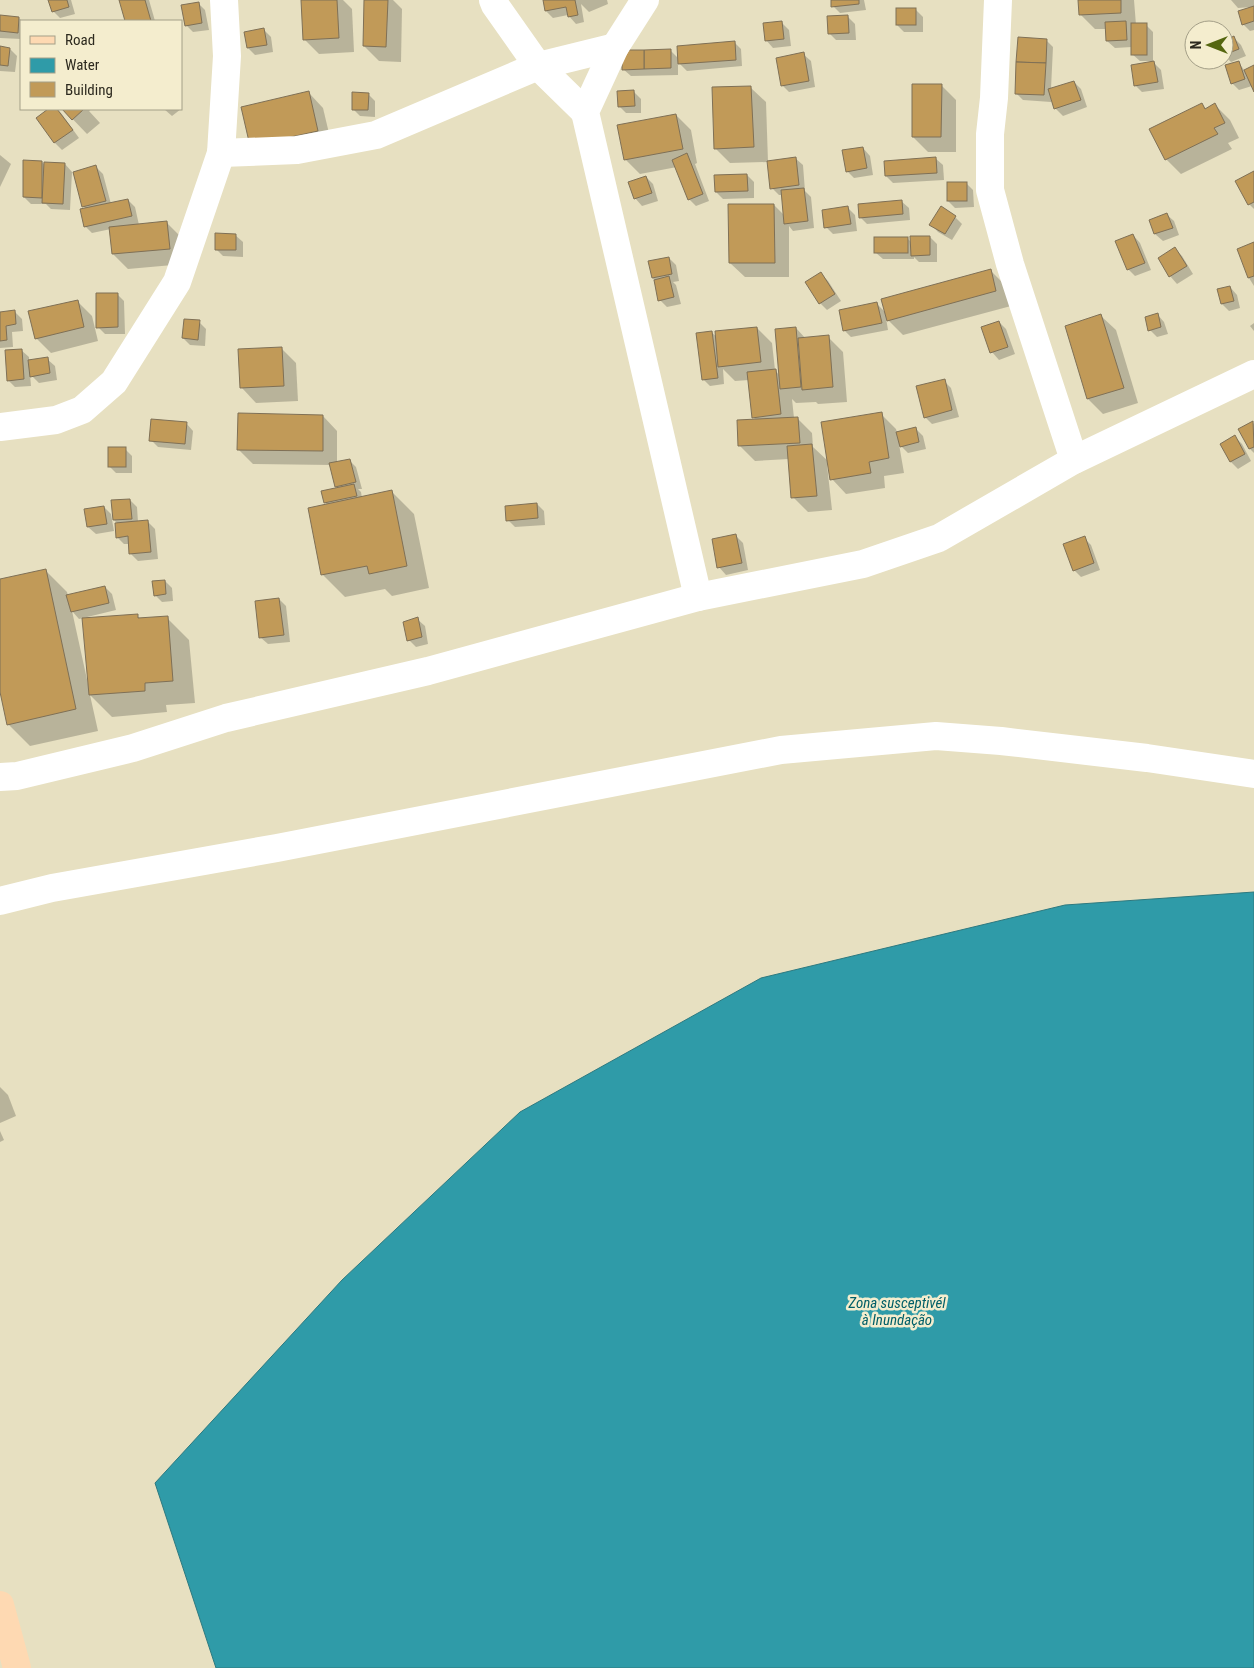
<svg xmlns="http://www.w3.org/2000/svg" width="1254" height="1668" viewBox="0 0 1254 1668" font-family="'Roboto Condensed',sans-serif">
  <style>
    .water { fill: #2f9ba8; stroke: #2e797f }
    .shadow { fill: #0003 }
    .building { fill: #c19a58; stroke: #7f7056 }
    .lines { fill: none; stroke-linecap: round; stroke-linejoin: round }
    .street { stroke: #fff; stroke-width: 28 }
    .primary { stroke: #fed9b2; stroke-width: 28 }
    .labels { text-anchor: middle; stroke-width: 5; stroke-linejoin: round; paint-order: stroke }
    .water-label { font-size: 15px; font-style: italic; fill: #005e67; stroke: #f4edce }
  </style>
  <rect width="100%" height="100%" fill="#e7e0c1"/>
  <path class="water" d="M1254 892V1668H216L155 1483 342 1280 520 1112 761 978 1065 905Z"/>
  <g class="shadow">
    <path d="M49 0H71L75 14 60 18 53 11Z"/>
    <path d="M121 0H149L155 21H127Z"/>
    <path d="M302 0H343L352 9 354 52 319 54 304 39Z"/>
    <path d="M365 0H393L402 9 401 62 379 61 364 46Z"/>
    <path d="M544 0H607L608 4 589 12 581 4 584 22 576 24 568 15 553 18 546 11Z"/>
    <path d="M832 0H864L866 10 840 13 833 6Z"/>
    <path d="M1080 0H1134L1136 25H1146L1153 32V62L1161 70 1164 89 1142 92 1135 85 1153 61H1140L1132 54V47L1115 48 1107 41V29H1095L1080 14Z"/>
    <path d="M1231 0H1254V30L1250 31 1243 24 1252 7 1238 8Z"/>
    <path d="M198 3 205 10 209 30 193 32 186 25Z"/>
    <path d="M915 9 923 17V32H904L897 25Z"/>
    <path d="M0 16 19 18 22 21 21 39 0 38Z"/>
    <path d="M848 17 855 24 856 40H836L829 33Z"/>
    <path d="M782 23 789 30 791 46 773 48 766 40Z"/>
    <path d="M264 30 271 37 273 52 255 55 248 48Z"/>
    <path d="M1234 38 1241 45 1246 56 1231 62 1224 55V42Z"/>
    <path d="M1046 40 1053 47 1051 89 1074 82 1081 89 1087 107 1063 116 1055 108 1051 96V102L1023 100 1016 93Z"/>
    <path d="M734 42 741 49 742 66 687 71 678 62V75L631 76 623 69 670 50 679 59Z"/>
    <path d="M0 48 10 49 17 56 15 72 0 71Z"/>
    <path d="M803 54 811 61 815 87 789 92 782 85Z"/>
    <path d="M1238 62 1245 71 1254 67V91L1252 86 1239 90 1232 83Z"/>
    <path d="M941 85 956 100V152H928L913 137Z"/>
    <path d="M751 88 766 102 768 162 730 163 715 148Z"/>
    <path d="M634 92 641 99V113H626L619 106Z"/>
    <path d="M309 93 323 108 332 146 266 160Z"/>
    <path d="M368 94 375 101V117L360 116 353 109Z"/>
    <path d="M1202 104 1206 109 1215 105 1230 120 1239 138 1228 143 1232 149 1181 174 1166 159Z"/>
    <path d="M50 109H56L61 113 79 138 62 150 55 143 38 118Z"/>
    <path d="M63 109H92L89 111 100 123 87 134Z"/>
    <path d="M164 109H181L172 116Z"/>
    <path d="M676 115 691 130 697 163 695 164 709 201 696 206 689 199 677 167 640 174 625 159Z"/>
    <path d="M863 148 870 156 873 175 854 178 847 171Z"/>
    <path d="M0 155 11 164 0 187Z"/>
    <path d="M795 158 803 165 805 191 811 197 814 228 793 231 789 226V277H745L730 263 774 205 785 216 782 195H779L772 188Z"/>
    <path d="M935 158 943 165 944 180 893 183 886 176Z"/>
    <path d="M42 162 45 165 65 164 72 172 70 210 51 209 46 204H31L24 197Z"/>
    <path d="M96 167 103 174 111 204 128 200 135 207 139 225 167 223 182 238 184 264 128 269 113 254 111 229 92 233 85 226 86 209 84 207 74 172Z"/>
    <path d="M1254 172V209L1249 204Z"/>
    <path d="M747 175 754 182V198L723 199 716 192Z"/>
    <path d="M646 177 653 184 658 201 642 206 635 198Z"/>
    <path d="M966 183 973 190 974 207 955 208 948 201Z"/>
    <path d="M901 201 909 208 910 220 867 224 860 217Z"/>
    <path d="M848 208 855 215 857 231 833 234 826 227Z"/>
    <path d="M1166 214 1174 221 1179 235 1163 241 1155 234 1151 221Z"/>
    <path d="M955 217 962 224 952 240 938 232 931 224Z"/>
    <path d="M235 235 243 242V257L223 256 216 249Z"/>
    <path d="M1133 235 1140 243 1151 270 1135 276 1128 269Z"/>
    <path d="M930 237 937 244V262H919L914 257V259H883L875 252 907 238 912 243Z"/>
    <path d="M1254 244V286L1249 278Z"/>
    <path d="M1175 249 1182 256 1193 274 1177 284 1170 276Z"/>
    <path d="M669 258 676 265 679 281 673 282 676 285 681 304 667 307 660 300 653 278Z"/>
    <path d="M991 271 1006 286 1011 306 903 335 886 318 888 330 851 337 844 330 877 304 886 313Z"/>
    <path d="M821 274 828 281 841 301 827 310 820 303Z"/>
    <path d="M1230 287 1237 295 1240 308 1229 311 1222 304Z"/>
    <path d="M117 294 124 301 125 334H105L98 327Z"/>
    <path d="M77 301 92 316 98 341 51 353 36 338Z"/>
    <path d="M15 312 22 319 23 331 12 332 13 347 0 348V313Z"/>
    <path d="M1157 314 1164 322 1168 334 1157 337 1150 330Z"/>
    <path d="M1101 316 1116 330 1138 403 1103 414 1088 399Z"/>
    <path d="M199 322 206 329 205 346 190 345 183 338Z"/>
    <path d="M999 322 1006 329 1015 354 999 360 992 352Z"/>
    <path d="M1254 323V331L1250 326Z"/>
    <path d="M757 328 772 343 775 370 780 376 796 328 806 339 828 337 843 352 847 402 818 404 816 402 796 403 792 399 794 418H797L812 433 813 447 829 462 881 414 896 429 897 433 915 428 923 436 926 449 908 453 899 444 904 473 884 476 885 488 846 494 832 479 829 464 827 465 832 510 808 512 793 497 789 459 755 461 740 446 756 420 753 417 749 380 735 381 723 369 724 384 710 386 703 379 711 332 717 337Z"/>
    <path d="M281 348 296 363 298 401 256 403 242 388Z"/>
    <path d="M21 350 29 357V362L47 359 55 366 57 380 39 383 30 374 31 386 15 387 8 380Z"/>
    <path d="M944 381 951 388 959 417 932 424 925 417Z"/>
    <path d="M323 416 337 431V463L349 460 356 467 362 489H358L361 492 362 498 392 492 414 514 429 588 392 596 385 589 345 597 323 575 327 505 325 502 338 488 336 486 331 465 253 464 238 449Z"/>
    <path d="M186 423 193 431 191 450 158 447 151 440Z"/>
    <path d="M1253 423 1254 424V453L1250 449Z"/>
    <path d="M1235 437 1242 444 1251 461 1238 469 1231 462 1222 444Z"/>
    <path d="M125 449 132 456V473H116L109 466Z"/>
    <path d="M130 500 137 507 138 522 147 521 155 529 158 559 138 561 131 554 130 544H124L117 537 118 524 114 520Z"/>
    <path d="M537 504 544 511 545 525 515 527 508 520Z"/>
    <path d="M104 507 111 514 114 531 96 534 88 527Z"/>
    <path d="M736 536 743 543 748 570 726 575 719 567Z"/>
    <path d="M1084 538 1091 545 1100 570 1081 577 1074 570Z"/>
    <path d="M45 570 67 592 68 596 105 587 112 594 116 610 79 619 72 611 88 684H89L137 616 141 619 167 618 189 640 195 703 166 705 167 712 112 717 90 695 98 731 30 746 8 724 0 687V580Z"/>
    <path d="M165 581 172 588 173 601 162 602 155 595Z"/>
    <path d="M279 599 286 606 290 642 268 644 260 637Z"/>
    <path d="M417 619 425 626 428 644 416 647 409 640Z"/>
    <path d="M0 1087 8 1095 16 1116 0 1123Z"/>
    <path d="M0 1131 4 1140 0 1142Z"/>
  </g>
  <g class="building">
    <path d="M48 0H67L69 7 52 12Z"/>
    <path d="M119 0H145L151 21H125Z"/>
    <path d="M301 0H337L339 38 303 40Z"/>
    <path d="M364 0H388L386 47 363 46Z"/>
    <path d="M543 0H575L578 15 568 17 566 7 545 11Z"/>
    <path d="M831 0H859V4L831 7Z"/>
    <path d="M1078 0H1121V13L1079 15Z"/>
    <path d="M199 2 202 23 185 26 181 5Z"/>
    <path d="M1254 6V21L1242 25 1238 11Z"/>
    <rect x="896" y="8" width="20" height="17"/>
    <path d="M0 15 19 17 18 33 0 31Z"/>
    <path d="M848 15 849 33 828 34 827 16Z"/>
    <path d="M782 21 784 39 765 41 763 23Z"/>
    <path d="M1126 21 1127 40 1106 41 1105 22Z"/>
    <rect x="1131" y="23" width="16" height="32"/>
    <path d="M264 28 267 45 247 48 244 32Z"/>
    <path d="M1234 36 1239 49 1224 55V41Z"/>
    <path d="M1018 37 1047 39 1046 63 1016 62Z"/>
    <path d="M735 41 736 60 678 64 677 46Z"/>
    <path d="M0 46 10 48 8 66 0 65Z"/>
    <path d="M671 49V68L644 69V50Z"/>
    <path d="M622 50H644V69L622 70Z"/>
    <path d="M804 52 809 81 781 86 776 58Z"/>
    <path d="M1154 61 1158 82 1134 86 1131 65Z"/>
    <path d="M1239 61 1245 79 1231 84 1225 65Z"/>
    <path d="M1016 62 1046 63 1044 95 1015 94Z"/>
    <path d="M1254 65V92L1244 70Z"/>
    <path d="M1074 81 1081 100 1054 109 1048 89Z"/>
    <path d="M912 84H942L941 137H912Z"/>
    <path d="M751 86 754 147 714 149 712 87Z"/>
    <path d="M634 90 635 106 618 107 617 91Z"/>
    <path d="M309 91 318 131 250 146 241 107Z"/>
    <path d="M352 92 369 93 368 110H352Z"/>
    <path d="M1202 103 1205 109 1215 103 1225 123 1214 128 1218 134 1165 160 1149 129Z"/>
    <path d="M48 109H57L73 130 54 143 36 118Z"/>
    <path d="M62 109H84L72 120Z"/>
    <path d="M676 114 683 149 624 160 617 125Z"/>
    <path d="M863 147 867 168 846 172 842 150Z"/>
    <path d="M687 153 703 194 688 200 672 160Z"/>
    <path d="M796 157 799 185 770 189 767 161Z"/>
    <path d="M936 157 937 173 885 176 884 161Z"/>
    <path d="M23 160 42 161V198L23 197Z"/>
    <path d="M44 162 65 163 63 204 42 203Z"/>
    <path d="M96 165 106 201 82 207 73 172Z"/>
    <path d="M1254 171V202L1248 205 1235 181Z"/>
    <path d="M747 174 748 191 715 192 714 175Z"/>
    <path d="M646 176 652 193 634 199 628 182Z"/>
    <rect x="947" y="182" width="20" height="19"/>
    <path d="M804 188 808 221 784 224 781 190Z"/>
    <path d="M128 199 132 216 84 227 80 209Z"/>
    <path d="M902 200 903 214 859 218 858 204Z"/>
    <path d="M728 204H774L775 263H729Z"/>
    <path d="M848 206 851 224 824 228 822 210Z"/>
    <path d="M941 206 956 216 945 234 929 225Z"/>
    <path d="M1167 213 1173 228 1154 234 1149 220Z"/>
    <path d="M167 221 170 249 112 254 109 227Z"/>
    <path d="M215 233 236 234V250H215Z"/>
    <path d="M1133 234 1145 263 1127 270 1115 241Z"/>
    <path d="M910 236H930V255L911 256Z"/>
    <rect x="874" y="237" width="34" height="16"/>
    <path d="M1254 242V276L1248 278 1237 249Z"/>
    <path d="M1175 247 1187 266 1169 277 1158 258Z"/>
    <path d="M669 257 672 274 652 278 648 261Z"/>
    <path d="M991 269 996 291 887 321 881 299Z"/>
    <path d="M821 272 835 294 819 304 805 282Z"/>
    <path d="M669 276 674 297 658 301 654 280Z"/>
    <path d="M1230 286 1234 301 1221 304 1217 289Z"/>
    <path d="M96 293H118V327L96 328Z"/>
    <path d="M78 300 84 327 35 339 28 311Z"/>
    <path d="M877 302 882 323 843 331 839 310Z"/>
    <path d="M15 310 16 324 6 326 7 340 0 341V312Z"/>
    <path d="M1158 313 1161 327 1148 331 1145 317Z"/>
    <path d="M1101 314 1124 388 1087 399 1065 326Z"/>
    <path d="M184 319 200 320 198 340 182 338Z"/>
    <path d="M999 321 1008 347 990 353 981 327Z"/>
    <path d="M757 327 761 362 718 367 715 331Z"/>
    <path d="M796 327 801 387 780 389 775 329Z"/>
    <path d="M712 331 718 378 702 380 696 333Z"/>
    <path d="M829 335 833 387 802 390 798 338Z"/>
    <path d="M282 347 284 386 240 388 238 349Z"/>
    <path d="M22 349 24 379 7 381 5 350Z"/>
    <path d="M48 357 50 373 30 377 28 360Z"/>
    <path d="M776 369 781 414 752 418 747 372Z"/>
    <path d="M945 379 952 410 924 418 916 386Z"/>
    <path d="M882 412 889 458 869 462 871 473 830 480 821 422Z"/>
    <path d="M238 413 323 415V451L237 450Z"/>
    <path d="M798 417 800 443 738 446 737 420Z"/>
    <path d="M151 419 187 422 185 444 149 441Z"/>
    <path d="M1253 421 1254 447 1249 449 1238 429Z"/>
    <path d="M916 427 919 442 900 447 896 432Z"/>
    <path d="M1235 435 1245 454 1230 462 1220 444Z"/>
    <path d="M812 444 817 496 791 498 787 446Z"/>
    <rect x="108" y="447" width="18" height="20"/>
    <path d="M350 459 356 482 335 487 329 463Z"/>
    <path d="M354 484 357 496 324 503 321 491Z"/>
    <path d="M392 490 407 566 369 574 367 566 321 575 308 508Z"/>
    <path d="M130 499 132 519 113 520 111 500Z"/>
    <path d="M537 503 538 518 506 521 505 506Z"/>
    <path d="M104 506 107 524 87 527 84 509Z"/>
    <path d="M148 520 151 552 129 554 128 536 116 538 115 523Z"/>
    <path d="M736 534 742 563 717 568 712 539Z"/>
    <path d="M1085 536 1094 563 1073 571 1063 544Z"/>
    <path d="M46 569 76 709 7 725 0 692V579Z"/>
    <path d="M165 580 166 594 154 596 152 581Z"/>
    <path d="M105 586 109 603 71 612 66 595Z"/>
    <path d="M279 598 284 635 259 638 255 601Z"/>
    <path d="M138 614V618L168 616 173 681 145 683V691L89 695 82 618Z"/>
    <path d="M418 617 422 637 407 641 403 622Z"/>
  </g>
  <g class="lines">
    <g class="street">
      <path d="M493 0 495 5 538 66 585 112"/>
      <path d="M645 0 615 47 585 112 698 597"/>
      <path d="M998 0 994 98 990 134V190L1010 264 1074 460"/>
      <path d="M221 153 297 150 376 135 538 66 615 47"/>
      <path d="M0 427 56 420 82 410 114 382 177 282 221 153 227 56 224 0"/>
      <path d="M0 777 17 776 133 748 226 718 428 671 698 597 863 564 939 538 1074 460 1254 374"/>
      <path d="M0 901 52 888 277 848 781 750 936 736 1001 741 1147 758 1254 774"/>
    </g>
    <path class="primary" d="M0 1605 17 1668"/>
  </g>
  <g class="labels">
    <g class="water-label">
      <text x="897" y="1308">Zona susceptivél<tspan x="897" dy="17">à Inundação</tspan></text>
    </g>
  </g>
  <rect x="20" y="20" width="162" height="90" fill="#f4edce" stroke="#a49f88"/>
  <rect x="30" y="36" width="25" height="8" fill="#fed9b2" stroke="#a49f88"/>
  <text x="65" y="45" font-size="15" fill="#2d2a1f">Road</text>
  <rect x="30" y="58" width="25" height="15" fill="#2f9ba8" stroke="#a49f88"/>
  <text x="65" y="70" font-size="15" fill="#2d2a1f">Water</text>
  <rect x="30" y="82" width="25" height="15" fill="#c19a58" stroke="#a49f88"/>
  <text x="65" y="95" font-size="15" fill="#2d2a1f">Building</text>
  <g transform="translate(1209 45) rotate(270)"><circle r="24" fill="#f4edce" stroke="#a49f88"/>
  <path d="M0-4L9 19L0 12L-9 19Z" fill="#556610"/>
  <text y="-8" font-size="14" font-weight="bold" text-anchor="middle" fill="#2d2a1f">N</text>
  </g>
</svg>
